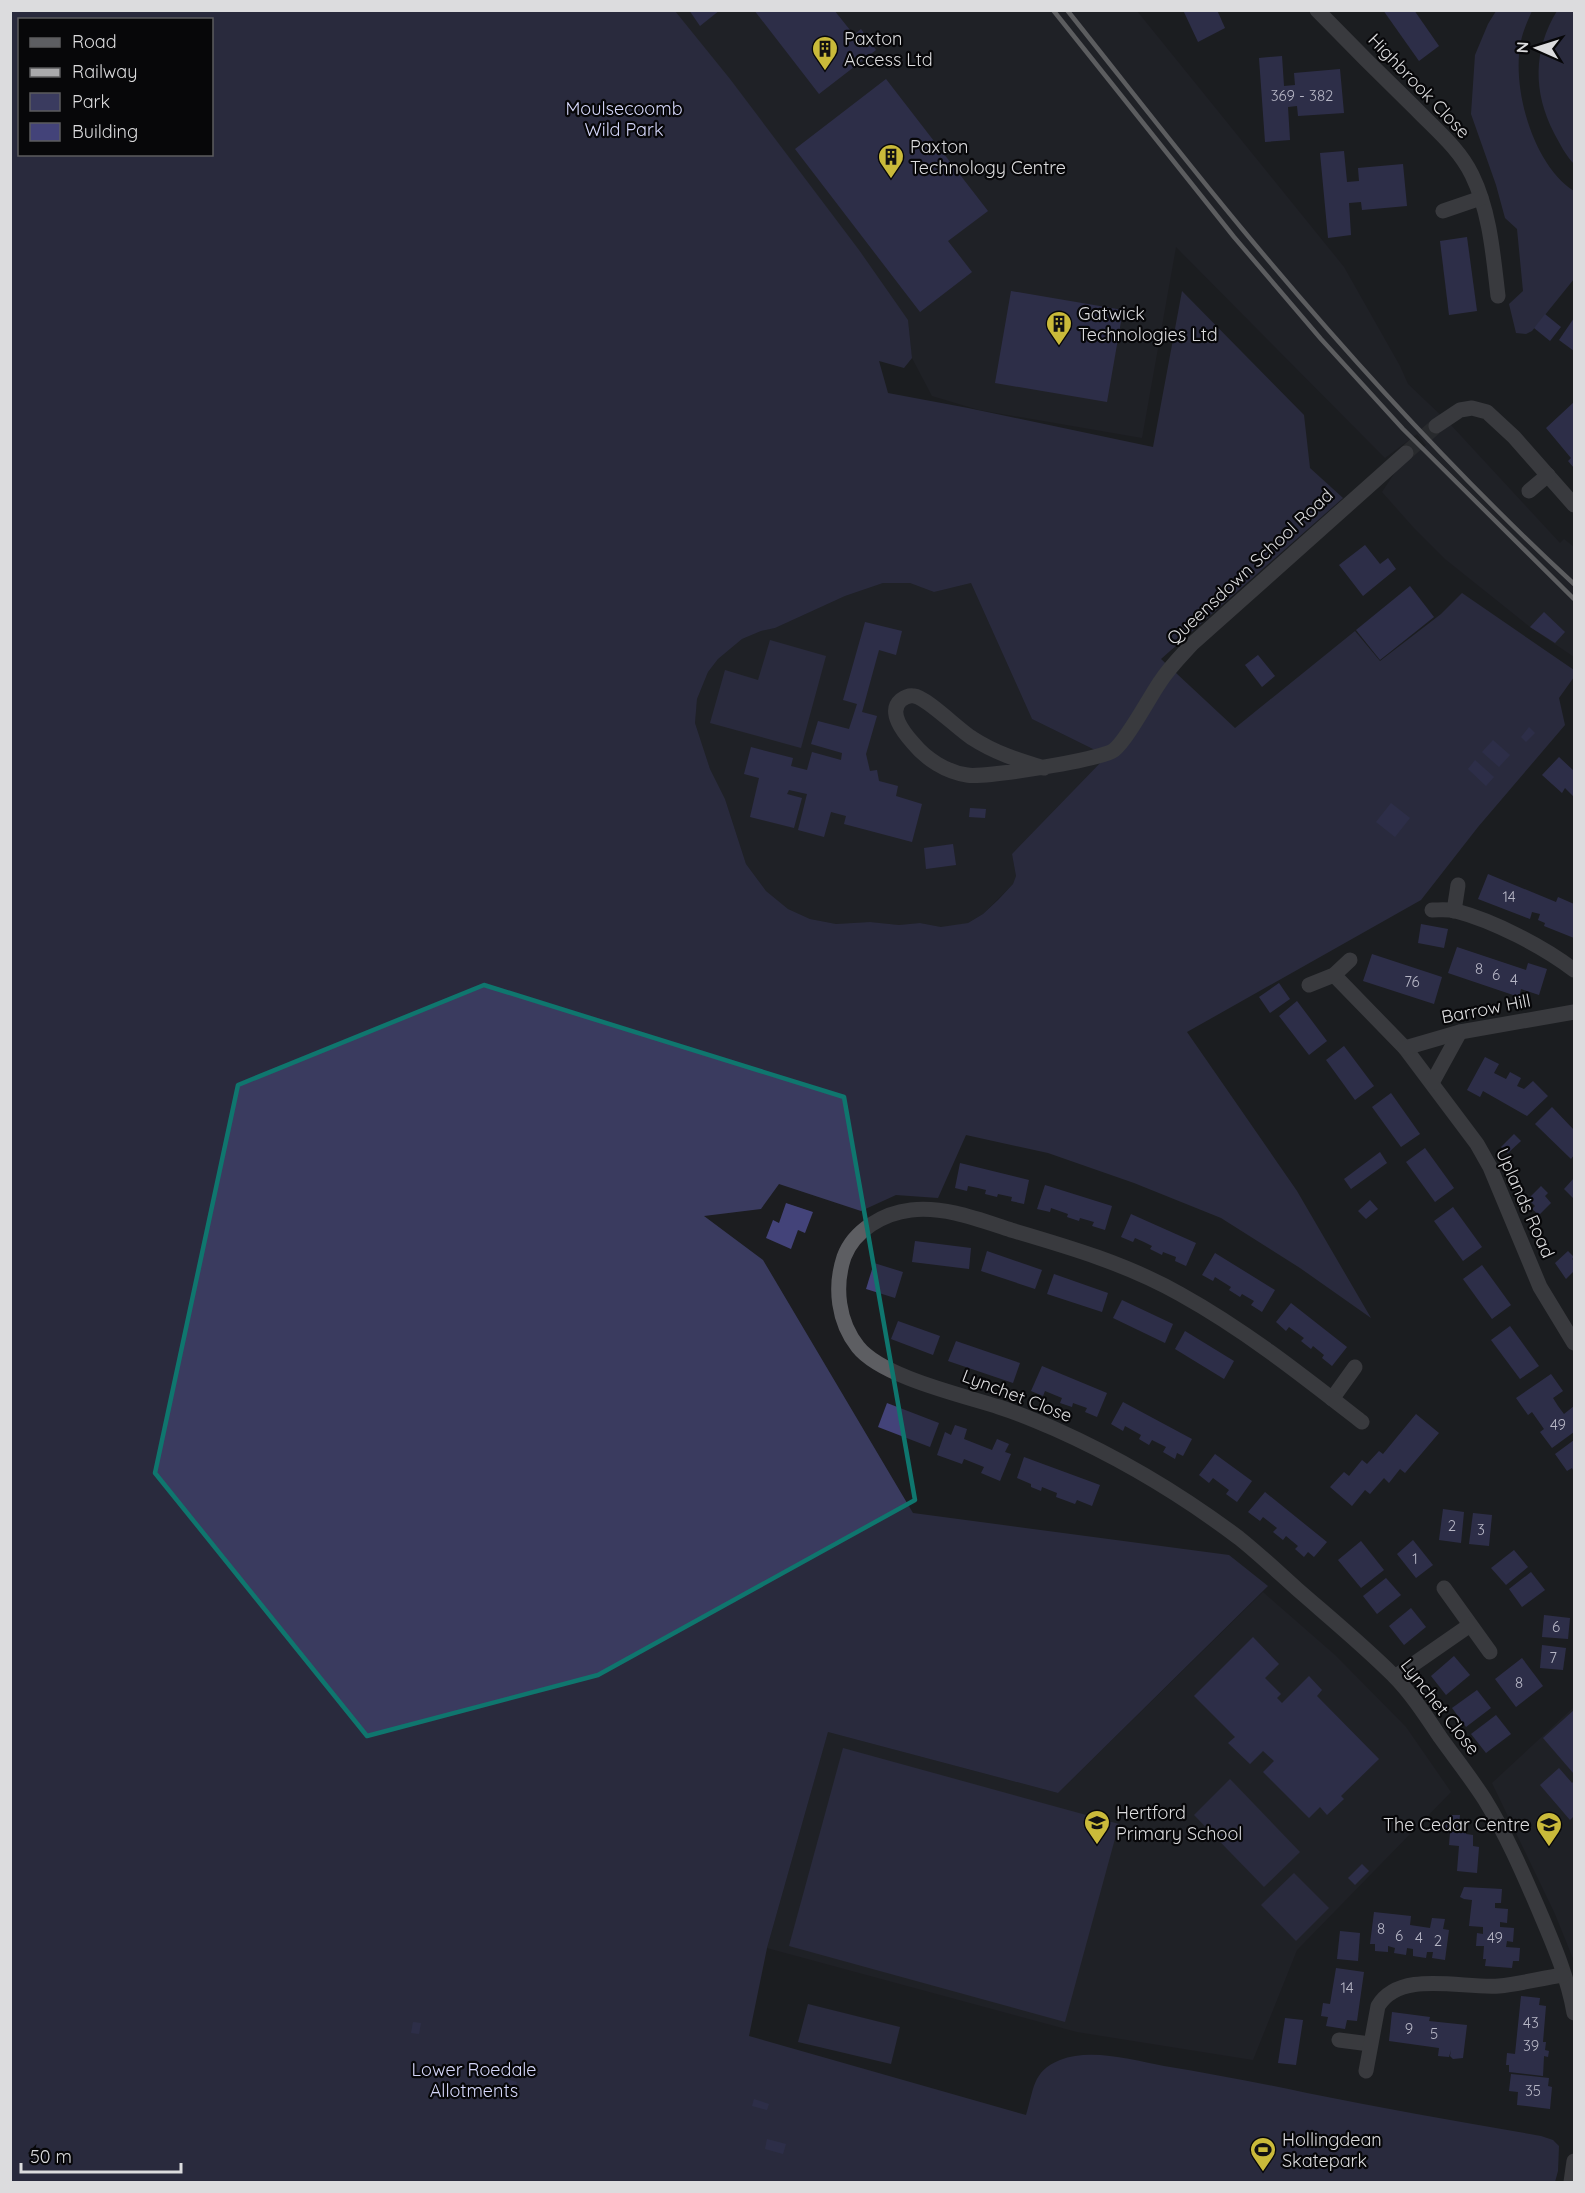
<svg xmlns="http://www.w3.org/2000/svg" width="1585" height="2193" viewBox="0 0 1585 2193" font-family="Quicksand,sans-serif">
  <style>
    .built { fill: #25262e }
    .green { fill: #3a3b5f; fill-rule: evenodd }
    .building { fill: #434379 }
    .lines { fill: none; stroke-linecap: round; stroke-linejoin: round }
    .minor-tunnel { stroke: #393a3c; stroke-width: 15; stroke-dasharray: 15 8; stroke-linecap: butt }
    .minor { stroke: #5d5e62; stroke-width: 15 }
    .rail { stroke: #aaaaac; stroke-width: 4.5 }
    .marked { fill: none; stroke: #0f766e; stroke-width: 4.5; stroke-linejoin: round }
    .labels { text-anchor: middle; stroke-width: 4.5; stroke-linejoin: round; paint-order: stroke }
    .number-label { font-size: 15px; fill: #b6b6c5 }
    .poi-label { font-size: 18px; fill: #dcdcde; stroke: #070709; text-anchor: start }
    .street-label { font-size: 18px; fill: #dcdcde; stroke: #070709 }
    .park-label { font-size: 18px; fill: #d5d7fa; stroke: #070709 }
  </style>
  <rect width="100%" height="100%" fill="#1c1d20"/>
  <g class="built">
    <path d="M666 11H1137L1344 267 1400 366 1408 384 1450 424 1560 543 1564 539 1574 547V657L1530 627 1445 559 1414 528 1382 492 1396 471 1426 445 1417 434 1385 458 1176 247 1142 438 979 410 932 396 912 358 908 320Z"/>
    <path d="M883 583H910L934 592 971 583 1032 719 1097 751 1103 760 1012 854 1016 876 1013 884 983 914 968 923 951 927H941L920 923 899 925 870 922 836 924 810 919 788 909 766 891 746 864 725 799 710 769 695 723 697 699 708 672 718 659 742 639 761 631 775 628 845 596Z"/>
    <path d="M1263 1592 1335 1655 1406 1727 1451 1792 1297 1950 1253 2060 1077 2032 767 1948 828 1732 1058 1793Z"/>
    <path d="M1574 1707V1961L1555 1914 1492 1783Z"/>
  </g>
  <g class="green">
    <path d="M11 11H675L730 79 859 250 908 320 912 358 904 368 879 361 888 393 968 408 1153 447 1182 291 1304 415 1310 468 1343 498 1161 659 1235 728 1355 631 1380 661 1441 614 1462 593 1574 670V677L1559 698 1565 725 1478 827 1421 900 1187 1032 1297 1191 1371 1318 1300 1268 1221 1218 1134 1183 1048 1153 966 1135 938 1198 896 1195 861 1211 779 1184 761 1209 704 1216 763 1260 913 1513 1229 1555 1268 1586 1058 1793 828 1732 767 1948 749 2036 1026 2115C1034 2090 1032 2071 1060 2060 1091 2048 1132 2060 1164 2066 1212 2074 1260 2083 1307 2093 1385 2109 1463 2122 1541 2136L1553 2140 1559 2146 1558 2171 1555 2182H11ZM20 20H212V154H20ZM883 583H910L934 592 971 583 1032 719 1097 751 1103 760 1012 854 1016 876 1013 884 998 900 983 914 968 923 941 927 920 923 899 925 870 922 836 924 810 919 788 909 766 891 746 864 725 799 710 769 695 723 697 699 708 672 718 659 742 639 761 631 775 628 845 596Z"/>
    <path d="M1496 11H1532C1528 20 1523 31 1521 41 1511 87 1533 165 1574 191V279L1532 331 1526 334 1516 333 1509 304 1523 291 1517 229 1505 218 1496 185 1471 114 1475 55 1488 24Z"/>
    <path d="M1557 11H1574V164C1566 156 1560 144 1554 133 1533 92 1533 50 1557 11Z"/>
    <path d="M770 640 826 656 801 748 710 723 725 670 758 680Z"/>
    <path d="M843 1748 1119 1824 1065 2022 789 1946Z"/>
    <path d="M1230 1779 1300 1852 1264 1887 1194 1815Z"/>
    <path d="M1294 1873 1329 1908 1296 1941 1261 1905Z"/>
    <path d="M808 2004 900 2027 891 2064 798 2042Z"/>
  </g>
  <g class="building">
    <path d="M689 10H720L700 26Z"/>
    <path d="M754 10H834L854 35 861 29 876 50 819 94Z"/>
    <path d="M1183 10H1217L1225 28 1198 42Z"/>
    <path d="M1383 10H1414L1439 46 1419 61Z"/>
    <path d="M1282 56 1284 86 1295 85 1294 73 1340 69 1344 113 1298 116 1297 106 1288 107 1290 140 1265 142 1259 58Z"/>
    <path d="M886 79 988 211 948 241 972 272 920 312 795 149Z"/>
    <path d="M1344 151 1347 182 1359 181 1358 168 1403 164 1407 206 1362 210 1361 202 1349 203 1351 235 1328 238 1320 153Z"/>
    <path d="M1467 237 1477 311 1449 315 1440 241Z"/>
    <path d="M1011 291 1123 310 1107 402 995 383Z"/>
    <path d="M1545 314 1561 327 1550 341 1534 328Z"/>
    <path d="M1574 318V351L1559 340Z"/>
    <path d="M1574 402V468L1568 461 1571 458 1546 428Z"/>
    <path d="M1365 545 1380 564 1388 558 1396 569 1363 596 1339 565Z"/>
    <path d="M1410 586 1434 617 1380 660 1356 630Z"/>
    <path d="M1544 612 1565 632 1555 643 1530 627Z"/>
    <path d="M865 622 902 631 896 655 879 650 862 712 877 716 866 754 870 771 877 770 879 781 898 786 896 796 922 804 912 842 844 824 846 816 831 812 824 837 798 830 807 794 789 790 787 794 802 798 794 828 750 817 759 778 744 774 751 747 793 758 791 766 807 770 812 752 841 760 842 753 811 744 818 721 849 729 857 704 843 700Z"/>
    <path d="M1258 655 1275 676 1262 687 1245 665Z"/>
    <path d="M1529 727 1535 733 1526 742 1521 737Z"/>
    <path d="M1493 740 1510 755 1499 767 1482 752Z"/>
    <path d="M1559 757 1574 771V797L1565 788 1562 793 1542 775Z"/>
    <path d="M1475 760 1494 777 1486 786 1468 769Z"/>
    <path d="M1391 803 1410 818 1395 837 1376 822Z"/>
    <path d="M970 808 986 809 985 818 969 817Z"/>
    <path d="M953 844 956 865 926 869 924 848Z"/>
    <path d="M1488 874 1556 902 1558 897 1574 904V938L1544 926 1545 923 1538 920 1540 914 1532 912 1530 919 1478 899Z"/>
    <path d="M1421 924 1448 929 1444 948 1418 943Z"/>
    <path d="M1457 947 1526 970 1528 963 1547 969 1539 995 1521 989 1519 997 1448 973Z"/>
    <path d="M1372 954 1442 977 1434 1004 1363 981Z"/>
    <path d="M1279 983 1290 999 1270 1013 1259 997Z"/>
    <path d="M1297 1001 1327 1041 1309 1055 1279 1016Z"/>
    <path d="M1344 1046 1374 1086 1355 1100 1326 1060Z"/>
    <path d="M1485 1057 1499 1064 1494 1073 1506 1079 1510 1072 1521 1078 1517 1086 1524 1089 1533 1081 1548 1096 1527 1116 1483 1091 1480 1097 1467 1090Z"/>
    <path d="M1391 1093 1420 1134 1401 1147 1372 1107Z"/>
    <path d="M1552 1107 1574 1130V1155L1571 1159 1535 1124Z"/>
    <path d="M1514 1134 1521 1141 1508 1153 1501 1147Z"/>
    <path d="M1425 1148 1454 1188 1435 1202 1406 1162Z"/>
    <path d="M1380 1152 1387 1163 1351 1189 1344 1179Z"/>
    <path d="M960 1163 1029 1180 1024 1204 1011 1201 1012 1197 998 1194 997 1197 985 1194 986 1190 978 1188 968 1186 967 1191 955 1188Z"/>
    <path d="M1574 1178V1199L1564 1189Z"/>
    <path d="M1045 1185 1112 1206 1105 1230 1092 1226 1094 1222 1080 1218 1079 1221 1067 1217 1068 1214 1051 1208 1050 1212 1037 1209Z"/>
    <path d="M1541 1186 1548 1193 1545 1196 1551 1203 1539 1215 1532 1209 1535 1206 1528 1199Z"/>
    <path d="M1370 1200 1378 1209 1366 1219 1358 1211Z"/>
    <path d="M786 1203 813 1212 805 1233 798 1230 791 1249 766 1238 773 1220 779 1223Z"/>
    <path d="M1453 1207 1482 1247 1463 1261 1434 1221Z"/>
    <path d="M1131 1214 1196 1243 1186 1266 1175 1261 1176 1257 1163 1252 1162 1255 1150 1249 1152 1246 1144 1242 1135 1238 1133 1242 1121 1237Z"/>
    <path d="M915 1241 971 1248 969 1269 912 1262Z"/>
    <path d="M987 1251 1042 1270 1035 1289 981 1271Z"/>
    <path d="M1568 1251 1574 1257 1572 1259 1574 1261V1271L1566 1279 1555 1263Z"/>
    <path d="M1215 1253 1275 1290 1262 1312 1251 1305 1254 1301 1242 1294 1240 1297 1229 1290 1231 1287 1215 1277 1213 1281 1202 1275Z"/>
    <path d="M874 1263 903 1272 895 1298 866 1289Z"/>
    <path d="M1482 1265 1511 1305 1492 1319 1463 1279Z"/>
    <path d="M1054 1274 1108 1293 1102 1312 1047 1294Z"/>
    <path d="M1122 1300 1173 1324 1165 1343 1113 1318Z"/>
    <path d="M1291 1303 1347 1347 1332 1366 1322 1358 1324 1355 1313 1346 1311 1349 1301 1341 1304 1338 1289 1327 1286 1331 1276 1322Z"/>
    <path d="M898 1321 940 1336 933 1355 891 1339Z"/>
    <path d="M1510 1326 1539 1366 1520 1379 1491 1340Z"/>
    <path d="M1185 1331 1234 1361 1224 1379 1175 1349Z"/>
    <path d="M956 1341 1020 1363 1013 1383 948 1361Z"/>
    <path d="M1042 1366 1107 1393 1097 1417 1085 1412 1087 1408 1073 1403 1072 1407 1060 1403 1062 1398 1045 1391 1043 1396 1031 1391Z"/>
    <path d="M1551 1374 1563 1391 1553 1398 1558 1406 1564 1414 1574 1406V1432L1552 1448 1540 1432 1544 1429 1532 1412 1528 1415 1516 1398Z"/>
    <path d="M1123 1402 1192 1439 1183 1456 1177 1453 1175 1459 1163 1452 1166 1447 1152 1440 1149 1445 1139 1439 1141 1435 1125 1426 1123 1431 1111 1424Z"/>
    <path d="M887 1403 939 1423 930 1447 878 1427Z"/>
    <path d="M1416 1414 1439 1433 1405 1473 1400 1469 1389 1483 1384 1478 1370 1494 1365 1490 1352 1506 1330 1487 1344 1472 1349 1476 1362 1460 1367 1464 1379 1451 1383 1454Z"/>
    <path d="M955 1425 967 1429 964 1439 992 1450 997 1439 1009 1444 1005 1452 1011 1454 1000 1481 981 1473 984 1467 964 1459 962 1464 937 1455 945 1432 951 1435Z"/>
    <path d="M1574 1440V1472L1572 1468 1567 1471 1555 1454Z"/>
    <path d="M1215 1454 1252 1481 1237 1502 1226 1494 1229 1490 1213 1478 1209 1483 1199 1475Z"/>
    <path d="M1024 1457 1100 1485 1092 1506 1077 1500 1075 1504 1056 1497 1057 1493 1042 1487 1041 1491 1031 1487V1484L1017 1478Z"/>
    <path d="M1265 1492 1327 1542 1314 1557 1308 1552 1304 1557 1295 1549 1298 1546 1286 1536 1283 1540 1273 1532 1277 1528 1263 1517 1260 1521 1248 1512Z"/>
    <path d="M1443 1509 1464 1512 1461 1543 1439 1540Z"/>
    <path d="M1473 1513 1492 1515 1489 1546 1469 1544Z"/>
    <path d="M1413 1540 1433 1565 1416 1578 1397 1554Z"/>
    <path d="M1361 1541 1384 1570 1361 1588 1338 1560Z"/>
    <path d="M1514 1550 1528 1567 1506 1585 1491 1568Z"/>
    <path d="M1531 1572 1545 1590 1522 1607 1509 1589Z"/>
    <path d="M1386 1578 1401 1595 1377 1614 1363 1596Z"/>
    <path d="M1411 1608 1426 1627 1404 1645 1389 1626Z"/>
    <path d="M1544 1615 1570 1618 1568 1639 1542 1637Z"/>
    <path d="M1253 1637 1279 1664 1265 1678 1281 1694 1277 1698 1282 1703 1309 1676 1322 1690 1317 1696 1379 1759 1341 1796 1344 1799 1327 1815 1320 1807 1309 1818 1263 1772 1274 1761 1263 1751 1250 1764 1228 1743 1235 1737 1194 1696Z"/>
    <path d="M1542 1645 1566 1648 1563 1670 1540 1668Z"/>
    <path d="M1454 1656 1470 1675 1446 1695 1431 1676Z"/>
    <path d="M1522 1658 1543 1686 1516 1707 1495 1679Z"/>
    <path d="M1477 1690 1491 1708 1466 1727 1452 1708Z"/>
    <path d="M1574 1710V1774L1543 1738Z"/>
    <path d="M1496 1715 1511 1734 1486 1753 1471 1734Z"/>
    <path d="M1559 1768 1572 1783 1574 1781V1816L1570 1820 1540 1785Z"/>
    <path d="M1448 1815H1460L1459 1823H1467L1466 1834 1473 1835V1846L1479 1847 1477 1873 1457 1871 1459 1846 1449 1845 1450 1833H1444L1445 1822H1447Z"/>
    <path d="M1362 1864 1369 1871 1355 1885 1348 1878Z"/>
    <path d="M1464 1887 1502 1889 1501 1903H1495V1908L1508 1909 1507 1923 1500 1922V1927L1514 1928 1513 1942 1507 1941 1506 1947 1520 1948 1519 1961H1513L1512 1968 1485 1966 1486 1959H1483L1484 1946H1476L1477 1933 1483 1934V1927L1469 1926 1472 1900 1464 1899 1460 1897Z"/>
    <path d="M1374 1912 1411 1916 1410 1925 1430 1928 1432 1918 1445 1919 1443 1929 1449 1930 1445 1960 1432 1958 1433 1952H1427L1426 1958 1413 1956V1949L1407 1948 1406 1955 1394 1953 1395 1948 1388 1946V1952L1375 1951V1944H1370Z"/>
    <path d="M1340 1931 1360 1933 1358 1961 1337 1959Z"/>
    <path d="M1336 1968 1364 1972 1357 2021 1347 2020 1345 2029 1326 2026 1328 2017 1321 2016 1323 2003 1330 2004Z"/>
    <path d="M1521 1996 1540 1998 1539 2005 1546 2006 1543 2042H1546L1545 2050 1549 2051 1548 2057 1544 2056 1543 2076 1509 2072V2065H1506L1507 2053 1515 2054Z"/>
    <path d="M1392 2012 1430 2017 1429 2021 1467 2025 1463 2058 1453 2059 1450 2056 1451 2050 1449 2057 1438 2056 1439 2048 1389 2041Z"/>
    <path d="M1285 2018 1303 2020 1296 2065 1278 2063Z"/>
    <path d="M413 2022 421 2023 419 2034 411 2033Z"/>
    <path d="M1511 2074 1549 2078 1548 2086 1552 2087 1550 2109 1517 2105 1518 2092 1509 2091Z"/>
    <path d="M506 2079 517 2082 513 2094 502 2090Z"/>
    <path d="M754 2099 769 2104 767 2110 752 2106Z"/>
    <path d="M767 2139 786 2144 783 2154 765 2149Z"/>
  </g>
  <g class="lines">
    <path class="minor-tunnel" d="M1406 453 1436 426"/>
    <g class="minor">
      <path d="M1317 10C1349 43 1382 76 1415 108 1435 129 1459 148 1472 175 1490 212 1493 254 1498 296"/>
      <path d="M1443 211 1481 198"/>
      <path d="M1436 426 1460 410 1472 408 1487 412 1514 437 1574 505"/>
      <path d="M1529 491 1548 475"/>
      <path d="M1044 768C1018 760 995 753 972 738 959 730 926 697 914 696 909 695 905 697 901 700 887 712 904 733 913 743 926 759 946 772 967 775 984 778 1101 760 1114 750 1127 740 1149 698 1160 682 1169 668 1181 656 1192 644L1406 453"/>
      <path d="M1432 910C1440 910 1449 909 1456 911 1494 921 1544 947 1574 970"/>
      <path d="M1454 911 1458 885"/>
      <path d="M1334 975 1405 1048 1477 1144 1490 1167 1540 1287 1574 1343"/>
      <path d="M1309 985 1334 975 1350 960"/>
      <path d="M1405 1048 1460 1032 1574 1012"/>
      <path d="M1432 1083 1460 1032"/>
      <path d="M1332 1399 1355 1367"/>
      <path d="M1362 1422C1303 1376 1245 1330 1180 1294 1127 1264 1069 1247 1011 1230 980 1220 945 1206 911 1210 884 1213 854 1230 844 1257 834 1287 838 1322 858 1347 882 1377 962 1395 999 1407 1018 1413 1037 1421 1055 1429 1120 1458 1182 1495 1239 1538 1259 1554 1278 1572 1297 1589 1329 1617 1363 1645 1393 1675 1411 1693 1426 1716 1440 1737 1455 1758 1471 1778 1485 1800 1506 1834 1522 1871 1538 1908 1552 1941 1568 1977 1574 2013"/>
      <path d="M1444 1588 1490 1652"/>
      <path d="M1395 1677 1470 1625"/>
      <path d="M1339 2040 1370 2044"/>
      <path d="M1366 2071 1378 2006C1400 1969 1463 1989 1499 1986 1520 1984 1542 1978 1563 1975"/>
      <path d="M1571 2182 1574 2161"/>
    </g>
    <g class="rail">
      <path d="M1053 10 1234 237 1321 339 1403 429 1574 599"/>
      <path d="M1067 10C1126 84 1183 158 1243 230 1346 354 1456 475 1574 584"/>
    </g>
  </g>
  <path d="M0 0H1585V2193H0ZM484 985 844 1097 915 1500 598 1675 367 1736 155 1473 238 1085Z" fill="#1c1d20" fill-opacity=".55" fill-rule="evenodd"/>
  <path class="marked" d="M484 985 844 1097 915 1500 598 1675 367 1736 155 1473 238 1085Z"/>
  <defs>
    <symbol id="building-pin" viewBox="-11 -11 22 30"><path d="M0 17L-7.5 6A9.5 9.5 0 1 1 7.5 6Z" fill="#caba3a" stroke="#070709"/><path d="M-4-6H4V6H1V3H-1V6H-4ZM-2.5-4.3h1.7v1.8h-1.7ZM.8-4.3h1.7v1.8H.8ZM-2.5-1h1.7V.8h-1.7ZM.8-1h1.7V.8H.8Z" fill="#111"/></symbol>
    <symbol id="school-pin" viewBox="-11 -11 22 30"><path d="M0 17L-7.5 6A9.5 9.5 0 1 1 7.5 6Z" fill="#caba3a" stroke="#070709"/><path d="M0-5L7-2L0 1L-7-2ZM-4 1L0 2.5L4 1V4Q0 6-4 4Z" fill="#111"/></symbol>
    <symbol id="stadium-pin" viewBox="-11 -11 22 30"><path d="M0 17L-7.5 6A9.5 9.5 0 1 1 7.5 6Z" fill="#caba3a" stroke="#070709"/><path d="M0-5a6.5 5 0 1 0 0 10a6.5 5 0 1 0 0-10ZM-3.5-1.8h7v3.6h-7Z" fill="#111"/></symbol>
  </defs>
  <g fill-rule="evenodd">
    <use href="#building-pin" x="810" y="34" width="30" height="40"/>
    <use href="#building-pin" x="876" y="142" width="30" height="40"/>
    <use href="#building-pin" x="1044" y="309" width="30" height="40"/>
    <use href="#school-pin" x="1082" y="1808" width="30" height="40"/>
    <use href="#school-pin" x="1534" y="1810" width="30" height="40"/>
    <use href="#stadium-pin" x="1248" y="2135" width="30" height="40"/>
  </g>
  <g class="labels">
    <g class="number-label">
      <text x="1302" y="101">369 - 382</text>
      <text x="1509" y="902">14</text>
      <text x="1479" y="974">8</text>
      <text x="1496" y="980">6</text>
      <text x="1514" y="985">4</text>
      <text x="1412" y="987">76</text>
      <text x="1558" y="1430">49</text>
      <text x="1452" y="1531">2</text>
      <text x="1481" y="1535">3</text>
      <text x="1415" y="1564">1</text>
      <text x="1556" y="1632">6</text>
      <text x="1553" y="1663">7</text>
      <text x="1519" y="1688">8</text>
      <text x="1381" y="1934">8</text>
      <text x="1399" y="1941">6</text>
      <text x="1419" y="1943">4</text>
      <text x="1495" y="1943">49</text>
      <text x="1438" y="1946">2</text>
      <text x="1347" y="1993">14</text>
      <text x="1531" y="2028">43</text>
      <text x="1409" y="2034">9</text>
      <text x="1434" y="2039">5</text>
      <text x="1531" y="2051">39</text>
      <text x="1533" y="2096">35</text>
    </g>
    <g class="poi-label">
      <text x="844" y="45">Paxton<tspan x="844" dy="21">Access Ltd</tspan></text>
      <text x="910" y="153">Paxton<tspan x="910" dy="21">Technology Centre</tspan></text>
      <text x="1078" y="320">Gatwick<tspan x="1078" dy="21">Technologies Ltd</tspan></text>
      <text x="1116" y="1819">Hertford<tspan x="1116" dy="21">Primary School</tspan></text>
      <text x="1530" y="1831" text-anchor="end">The Cedar Centre</text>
      <text x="1282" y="2146">Hollingdean<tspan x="1282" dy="21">Skatepark</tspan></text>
    </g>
    <g class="street-label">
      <text transform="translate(1419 86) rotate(46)" y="6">Highbrook Close</text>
      <text transform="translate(1250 567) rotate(-43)" y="6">Queensdown School Road</text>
      <text transform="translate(1486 1009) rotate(-11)" y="6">Barrow Hill</text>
      <text transform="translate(1525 1203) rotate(66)" y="6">Uplands Road</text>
      <text transform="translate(1017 1396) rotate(21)" y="6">Lynchet Close</text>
      <text transform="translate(1440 1707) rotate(52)" y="6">Lynchet Close</text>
    </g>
    <g class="park-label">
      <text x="624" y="115">Moulsecoomb<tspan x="624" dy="21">Wild Park</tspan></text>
      <text x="474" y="2076">Lower Roedale<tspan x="474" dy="21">Allotments</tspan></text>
    </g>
  </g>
  <rect width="1585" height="2193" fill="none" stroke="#dcdcde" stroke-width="24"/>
  <rect x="18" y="18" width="195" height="138" fill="#070709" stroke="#5c5c5e" stroke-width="1.5"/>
  <rect x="30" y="38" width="30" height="9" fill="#5d5e62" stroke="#5c5c5e" stroke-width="1.5"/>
  <text x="72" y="48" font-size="18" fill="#dcdcde">Road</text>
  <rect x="30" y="68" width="30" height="9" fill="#aaaaac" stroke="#5c5c5e" stroke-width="1.5"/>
  <text x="72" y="78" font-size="18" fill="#dcdcde">Railway</text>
  <rect x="30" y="93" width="30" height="18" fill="#3a3b5f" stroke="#5c5c5e" stroke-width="1.5"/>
  <text x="72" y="108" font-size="18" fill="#dcdcde">Park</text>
  <rect x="30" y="123" width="30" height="18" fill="#434379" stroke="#5c5c5e" stroke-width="1.5"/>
  <text x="72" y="138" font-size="18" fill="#dcdcde">Building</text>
  <g transform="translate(1537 48) rotate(273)" stroke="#070709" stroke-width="4.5" paint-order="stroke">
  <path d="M0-4.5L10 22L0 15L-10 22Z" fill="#dcdcde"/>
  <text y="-9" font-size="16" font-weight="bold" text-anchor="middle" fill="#dcdcde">N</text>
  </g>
  <path d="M21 2163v9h160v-9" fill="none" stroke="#dcdcde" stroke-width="3"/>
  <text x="30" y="2163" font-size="18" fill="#dcdcde" stroke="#070709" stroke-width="4.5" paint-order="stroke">50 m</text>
</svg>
